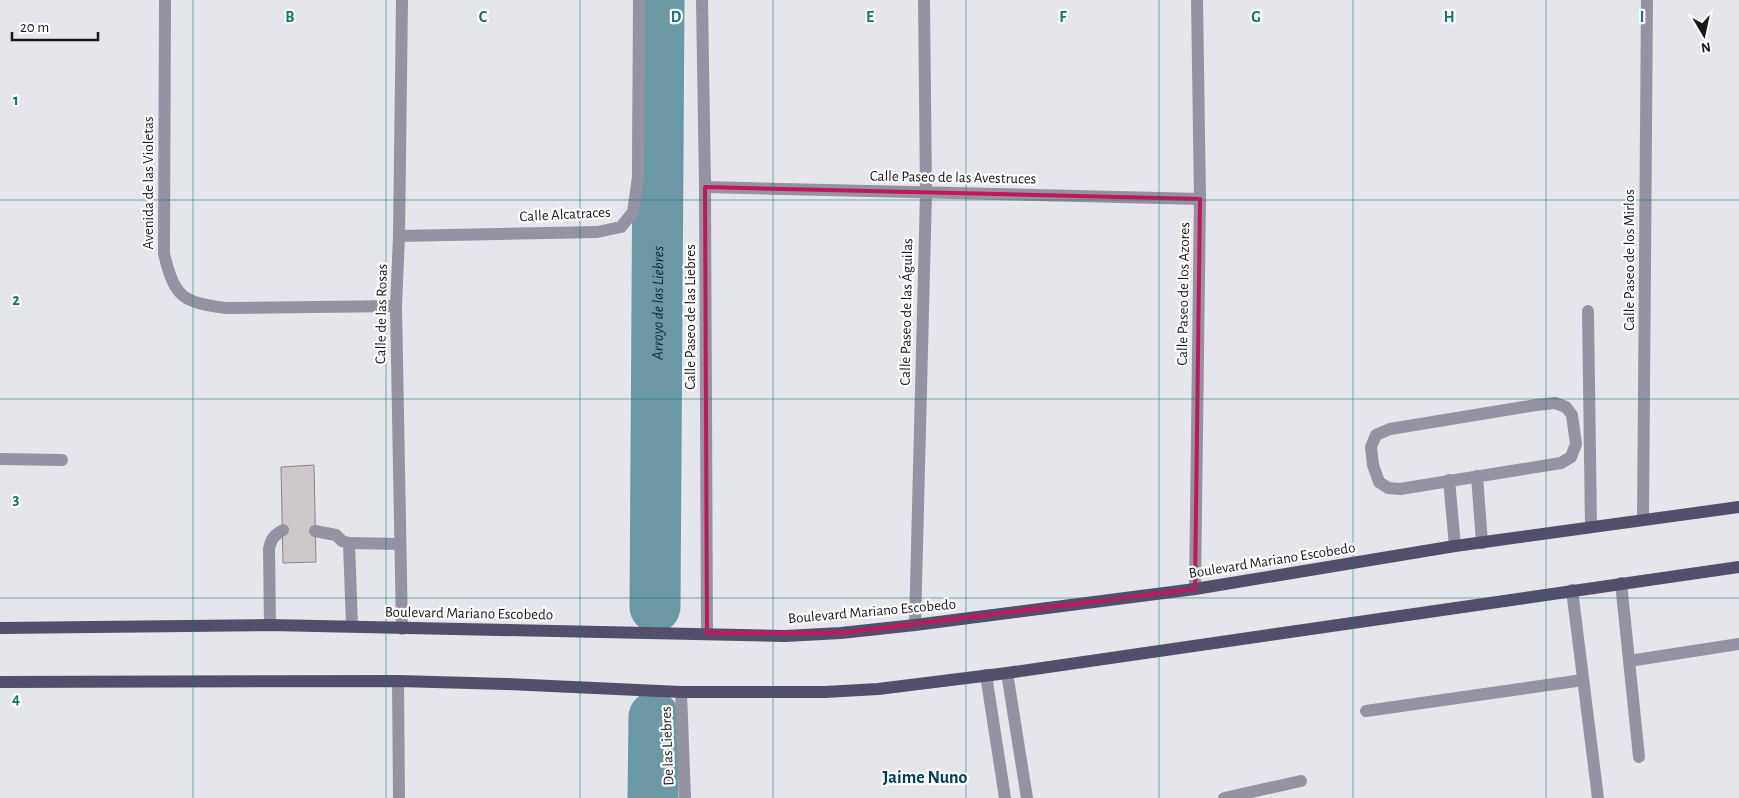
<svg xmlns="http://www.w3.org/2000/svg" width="1739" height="798" viewBox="0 0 1739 798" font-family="'Alegreya Sans',sans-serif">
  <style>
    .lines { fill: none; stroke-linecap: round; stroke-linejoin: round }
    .river { stroke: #6c98a4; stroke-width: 51 }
    .building { fill: #cec8cb; stroke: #8a8588 }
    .service { stroke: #9592a2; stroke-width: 12 }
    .minor { stroke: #9592a2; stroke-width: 12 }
    .primary { stroke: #534e69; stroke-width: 12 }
    .marked { fill: none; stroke: #c2185b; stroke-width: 4; stroke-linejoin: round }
    .grid { fill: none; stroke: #0f766e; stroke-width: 1; stroke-opacity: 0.55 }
    .labels { text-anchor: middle; stroke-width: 4.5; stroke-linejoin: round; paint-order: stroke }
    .street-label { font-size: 15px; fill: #18181a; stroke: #fff }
    .water-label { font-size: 16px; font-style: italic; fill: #03303a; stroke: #fff }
    .quarter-label { font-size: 18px; font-weight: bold; fill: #003f60; stroke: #fff }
    .grid-label { font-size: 16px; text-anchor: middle; font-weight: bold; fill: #0f766e; stroke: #fff; stroke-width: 4.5; stroke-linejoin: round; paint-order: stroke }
  </style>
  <rect width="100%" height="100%" fill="#e5e6eb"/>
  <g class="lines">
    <g class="river">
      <path id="s1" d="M655 607 659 0"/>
      <path d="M653 798 654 717"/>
    </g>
  </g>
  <path class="building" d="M314 465 316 562 283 563 281 467Z"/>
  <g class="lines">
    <g class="service">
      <path d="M1588 311 1591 527"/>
      <path d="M1555 403 1566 407 1572 415 1576 444 1571 457 1561 463 1400 489 1388 488 1379 482 1373 465 1371 447 1376 435 1390 429 1536 405Z"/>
      <path d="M0 459 62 460"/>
      <path d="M1477 476 1482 543"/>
      <path d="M1449 480 1455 546"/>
      <path d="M315 531 336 535 342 541 349 543 352 626"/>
      <path d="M349 543 400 544"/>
      <path d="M1621 583 1639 757"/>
      <path d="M1572 590 1598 798"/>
      <path d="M270 625 269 549C271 539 274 535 283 530"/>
      <path d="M1629 661 1739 644"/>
      <path d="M1007 673 1027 798"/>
      <path d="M986 675 1005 798"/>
      <path d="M1366 711 1583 680"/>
      <path d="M1224 798 1301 781"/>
    </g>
    <g class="minor">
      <path d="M165 0 164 254C175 298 182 302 226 308L396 306"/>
      <path d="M702 0 705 187 707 633"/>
      <path d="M705 187 1200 199"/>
      <path d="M399 236 597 232 621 227 633 212 638 177 639 0"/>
      <path d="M1643 520 1647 0"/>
      <path d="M1195 589 1200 199 1197 0"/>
      <path d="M915 625 926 193 924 0"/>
      <path d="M402 629 396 306 399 236 402 0"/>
      <path d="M398 681 399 798"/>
      <path d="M681 692 685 798"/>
    </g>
    <g class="primary">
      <path d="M0 628 270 625 785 636 841 633 915 625 1195 589 1455 546 1739 507"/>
      <path d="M0 682 398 681 506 684 681 692H825L878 689 1007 673 1739 567"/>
    </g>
  </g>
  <path class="marked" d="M705 187 1200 199 1195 589 841 633H707Z"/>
  <path class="grid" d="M193 0V798M386 0V798M580 0V798M773 0V798M966 0V798M1159 0V798M1353 0V798M1546 0V798M0 200H1739M0 399H1739M0 598H1739"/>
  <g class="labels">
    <g class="street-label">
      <text transform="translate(953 177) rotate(1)" y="5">Calle Paseo de las Avestruces</text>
      <text transform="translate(148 183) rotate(-90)" y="5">Avenida de las Violetas</text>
      <text transform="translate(565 214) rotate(-3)" y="5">Calle Alcatraces</text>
      <text transform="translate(1629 260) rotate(-90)" y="5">Calle Paseo de los Mirlos</text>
      <text transform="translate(1183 294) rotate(-89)" y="5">Calle Paseo de los Azores</text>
      <text transform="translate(906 312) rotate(-89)" y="5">Calle Paseo de las Águilas</text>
      <text transform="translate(381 314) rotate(-89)" y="5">Calle de las Rosas</text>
      <text transform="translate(690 317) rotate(-90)" y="5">Calle Paseo de las Liebres</text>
      <text transform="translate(1272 560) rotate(-9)" y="5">Boulevard Mariano Escobedo</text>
      <text transform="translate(872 611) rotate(-5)" y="5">Boulevard Mariano Escobedo</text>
      <text transform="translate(469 613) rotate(1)" y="5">Boulevard Mariano Escobedo</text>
      <text transform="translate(667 746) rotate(-92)" y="5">De las Liebres</text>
    </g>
    <g class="water-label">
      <text dy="6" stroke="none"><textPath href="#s1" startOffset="304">Arroyo de las Liebres</textPath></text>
    </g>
    <g class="quarter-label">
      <text x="925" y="783">Jaime Nuno</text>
    </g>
  </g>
  <g class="grid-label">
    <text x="290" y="22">B</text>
    <text x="483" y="22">C</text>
    <text x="676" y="22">D</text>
    <text x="870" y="22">E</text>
    <text x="1063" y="22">F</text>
    <text x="1256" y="22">G</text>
    <text x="1449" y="22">H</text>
    <text x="1642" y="22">I</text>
    <text x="16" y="105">1</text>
    <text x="16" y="305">2</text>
    <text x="16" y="504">3</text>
    <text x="16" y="704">4</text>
  </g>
  <g transform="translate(1704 35) rotate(171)" stroke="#ffffff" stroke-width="4" paint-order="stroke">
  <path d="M0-4L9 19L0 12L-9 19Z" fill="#18181a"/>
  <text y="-8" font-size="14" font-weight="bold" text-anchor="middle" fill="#18181a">N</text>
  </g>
  <path d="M12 32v8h86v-8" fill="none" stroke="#18181a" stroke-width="2.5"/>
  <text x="20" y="32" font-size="15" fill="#18181a" stroke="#ffffff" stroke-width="4" paint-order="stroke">20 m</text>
</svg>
